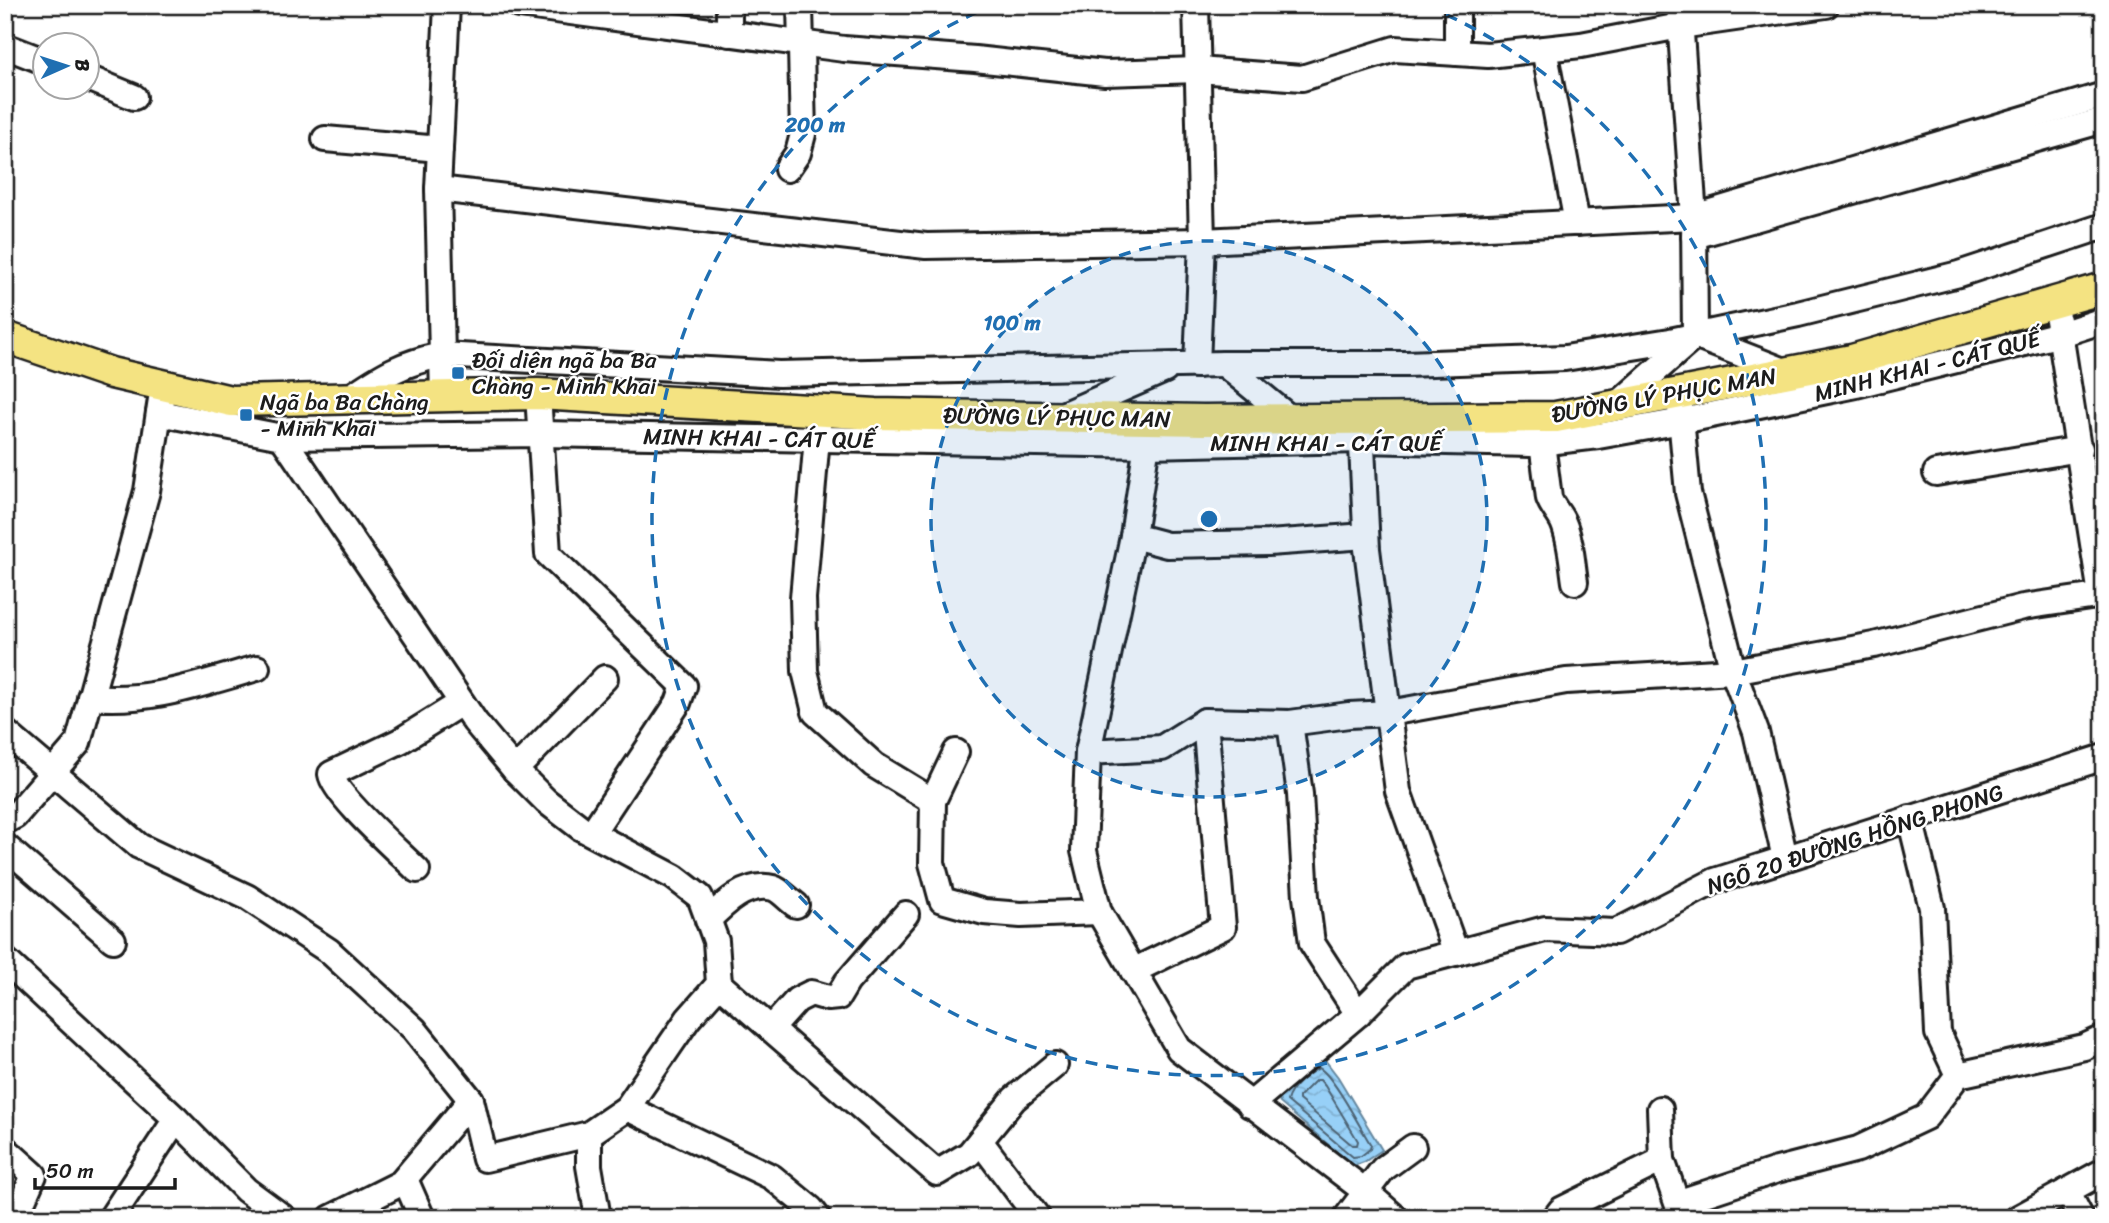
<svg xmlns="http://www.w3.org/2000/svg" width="2109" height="1223" viewBox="0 0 2109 1223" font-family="Sriracha,sans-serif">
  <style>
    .water { fill: url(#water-waves); stroke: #66889f; stroke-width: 2 }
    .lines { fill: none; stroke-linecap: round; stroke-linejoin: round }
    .shore { stroke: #4d6474; stroke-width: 2 }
    .minor-casing { stroke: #1c1c1c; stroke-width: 30 }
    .major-casing { stroke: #1c1c1c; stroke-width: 35 }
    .minor { stroke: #fff; stroke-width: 24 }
    .major { stroke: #f4e382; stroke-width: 30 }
    .ring { fill: none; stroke: #1f6fb2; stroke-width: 3.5; stroke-dasharray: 12 9 }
    .poi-dot { fill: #1f6fb2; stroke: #fff; stroke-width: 2.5 }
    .labels { text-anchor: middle; stroke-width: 5; stroke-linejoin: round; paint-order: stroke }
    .poi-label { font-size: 23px; fill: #1c1c1c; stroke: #fff; text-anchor: start }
    .street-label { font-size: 23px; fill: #1c1c1c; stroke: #fff }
    .centre { fill: #1f6fb2; stroke: #fff; stroke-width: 3.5 }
    .ring-label { font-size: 21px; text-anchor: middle; font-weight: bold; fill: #1f6fb2; stroke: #fff; stroke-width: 5; stroke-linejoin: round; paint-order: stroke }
  </style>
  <defs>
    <pattern id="water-waves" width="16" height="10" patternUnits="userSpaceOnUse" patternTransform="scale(1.75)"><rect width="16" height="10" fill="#97d0f7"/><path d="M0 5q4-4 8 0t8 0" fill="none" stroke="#82b2d3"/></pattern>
  </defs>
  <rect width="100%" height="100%" fill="#fff"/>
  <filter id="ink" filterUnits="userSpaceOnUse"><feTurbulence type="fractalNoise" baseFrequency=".0143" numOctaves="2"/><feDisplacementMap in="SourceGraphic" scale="14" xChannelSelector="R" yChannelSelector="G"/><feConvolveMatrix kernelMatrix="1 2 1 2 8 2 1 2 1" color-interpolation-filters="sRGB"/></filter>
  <g filter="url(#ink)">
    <path class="water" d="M1325 1060 1338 1077 1382 1150 1364 1162 1353 1166 1280 1103 1279 1098 1283 1091 1317 1061Z"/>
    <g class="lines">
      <g class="shore">
        <path d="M1319 1068C1333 1075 1361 1129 1371 1145L1370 1149 1361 1156 1353 1157 1287 1101C1290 1088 1307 1074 1319 1068Z"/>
        <path d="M1316 1080H1320L1325 1086 1358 1141 1357 1145H1352L1299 1100V1097Z"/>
      </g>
      <defs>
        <g id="minor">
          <path d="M519 5 844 49 975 59 1105 73 1198 70 1302 78 1395 49 1488 55 1581 45 1680 26 1826 5"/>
          <path d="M729 5V34"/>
          <path d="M1196 5 1202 241 1197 365"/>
          <path d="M1457 5V53"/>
          <path d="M1679 5 1694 217 1695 336 1787 372"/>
          <path d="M5 46 46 62"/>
          <path d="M1544 49 1577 223"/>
          <path d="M88 78 134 97"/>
          <path d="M325 139 440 149"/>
          <path d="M787 169 798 153 803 134 800 5"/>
          <path d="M438 189 926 246 1202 241 1694 217 2104 95"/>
          <path d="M1694 236 2104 120"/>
          <path d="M2058 320 2101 595"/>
          <path d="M1224 364 1291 419"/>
          <path d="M538 394 548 554 684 686 678 703 592 833"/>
          <path d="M443 396 438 189 447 5"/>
          <path d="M349 398C382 375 402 363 442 355L779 374 1224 364H1406L1565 358 1670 341 1798 314 1959 274 2104 226"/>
          <path d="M1616 406 1695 336"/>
          <path d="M1680 407 1688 493 1733 671 1756 732 1785 858"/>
          <path d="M159 413 282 437 541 434 1147 445 1362 440 1531 444 1598 436 1682 421 1856 385 2061 334 2104 320"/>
          <path d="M1060 416 1165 370"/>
          <path d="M818 426 803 598 805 671 815 712 874 765 933 801"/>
          <path d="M1361 426 1367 549 1398 791 1456 953"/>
          <path d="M1149 430 1133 536 1088 752 1084 851 1099 912 1179 1049 1365 1191 1396 1218"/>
          <path d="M282 437 475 722 515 770 546 801 581 828 674 877 700 897 716 941 719 984 688 1019 627 1108 589 1134V1166L598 1218"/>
          <path d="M1542 443 1549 498C1552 507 1559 513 1563 522 1571 540 1572 562 1575 582"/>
          <path d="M1936 473 2080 449"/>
          <path d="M1133 536 1167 545 1268 543 1366 536"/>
          <path d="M90 697C150 703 200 684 257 668"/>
          <path d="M1290 723 1300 794 1306 897 1312 943 1358 1014"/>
          <path d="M5 732 139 846 247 897 329 951 414 1029 471 1100 485 1159 589 1134"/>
          <path d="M956 752 933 801 932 863 942 900 984 912 1021 915 1099 912"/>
          <path d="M1088 752 1162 748 1205 721 1290 723 1349 715 1389 713 1566 681 1733 671 1874 645 2023 607 2104 595"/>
          <path d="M515 770 605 678"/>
          <path d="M1910 818 1932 908 1938 1033 1958 1075"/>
          <path d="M5 821 15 816 78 743 147 491 161 399"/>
          <path d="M5 846 113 940"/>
          <path d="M417 870C399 852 334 795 331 774L400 741 461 703"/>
          <path d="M708 920C724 904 747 881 773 888 780 890 789 900 796 905"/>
          <path d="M5 960 176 1119 111 1218"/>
          <path d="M1133 971 1223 927 1205 721"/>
          <path d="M719 984 937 1173 969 1154 1014 1099 1055 1065"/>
          <path d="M771 1029 797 1000 811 993 828 998 838 997 847 982 906 914"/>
          <path d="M1250 1105 1358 1014 1406 966 1545 929 1616 932 1715 881 2104 757"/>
          <path d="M627 1108 772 1177 811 1209 818 1218"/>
          <path d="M1660 1109 1662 1160 1677 1203 1777 1170 1858 1149 1926 1117 1958 1075 2084 1047 2104 1038"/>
          <path d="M176 1119 246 1190 284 1218"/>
          <path d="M980 1141 1038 1218"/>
          <path d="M5 1149 34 1175 15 1218"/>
          <path d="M405 1179 422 1218"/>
          <path d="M2067 1191 2081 1218"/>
          <path d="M331 1218 401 1183 471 1100"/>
          <path d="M1346 1218 1383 1169 1413 1147"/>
          <path d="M1555 1218 1561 1210 1662 1160"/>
          <path d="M2018 1218 2104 1171"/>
        </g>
        <path id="major" d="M5 337 111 373 231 401 538 394 876 414 1204 420 1556 417 1852 360 2104 288"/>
      </defs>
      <use href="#minor" class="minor-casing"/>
      <use href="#major" class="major-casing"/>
      <use href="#minor" class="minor"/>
      <use href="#major" class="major"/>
    </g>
  </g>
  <circle cx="1209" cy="519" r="278" fill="#1f6fb2" fill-opacity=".12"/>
  <g class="ring">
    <circle cx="1209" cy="519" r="278"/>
    <path d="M1427 6A557 557 0 1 1 991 6"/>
  </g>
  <g class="poi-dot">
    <rect x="451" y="366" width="14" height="14" rx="3.5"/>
    <rect x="239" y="408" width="14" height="14" rx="3.5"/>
  </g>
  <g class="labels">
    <g class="poi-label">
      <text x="472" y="368">Đối diện ngã ba Ba<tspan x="472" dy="26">Chàng - Minh Khai</tspan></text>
      <text x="260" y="410">Ngã ba Ba Chàng<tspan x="260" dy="26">- Minh Khai</tspan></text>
    </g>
    <g class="street-label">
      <text transform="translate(1927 366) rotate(-14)" y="8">MINH KHAI - CÁT QUẾ</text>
      <text transform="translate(1664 395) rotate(-10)" y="8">ĐƯỜNG LÝ PHỤC MAN</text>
      <text transform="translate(1057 417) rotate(1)" y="8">ĐƯỜNG LÝ PHỤC MAN</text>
      <text transform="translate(759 438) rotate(1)" y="8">MINH KHAI - CÁT QUẾ</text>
      <text x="1326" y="451">MINH KHAI - CÁT QUẾ</text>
      <text transform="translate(1855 839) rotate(-18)" y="8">NGÕ 20 ĐƯỜNG HỒNG PHONG</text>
    </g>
  </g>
  <circle cx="1209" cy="519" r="10" class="centre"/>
  <g class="ring-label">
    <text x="815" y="132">200 m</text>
    <text x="1012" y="330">100 m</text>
  </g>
  <rect width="2109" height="1223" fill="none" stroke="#fff" stroke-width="28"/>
  <rect x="14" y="14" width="2081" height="1195" fill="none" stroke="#1c1c1c" stroke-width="2.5" filter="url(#ink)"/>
  <g transform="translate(66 66) rotate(87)"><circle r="33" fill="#ffffff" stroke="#a4a4a4" stroke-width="2"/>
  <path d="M0-5L12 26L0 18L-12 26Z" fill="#1f6fb2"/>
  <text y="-10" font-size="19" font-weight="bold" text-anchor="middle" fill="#1c1c1c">B</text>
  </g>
  <path d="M35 1178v10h140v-10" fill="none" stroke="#1c1c1c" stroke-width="3.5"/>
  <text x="46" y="1178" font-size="21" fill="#1c1c1c" stroke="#ffffff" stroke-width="5" paint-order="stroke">50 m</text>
</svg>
